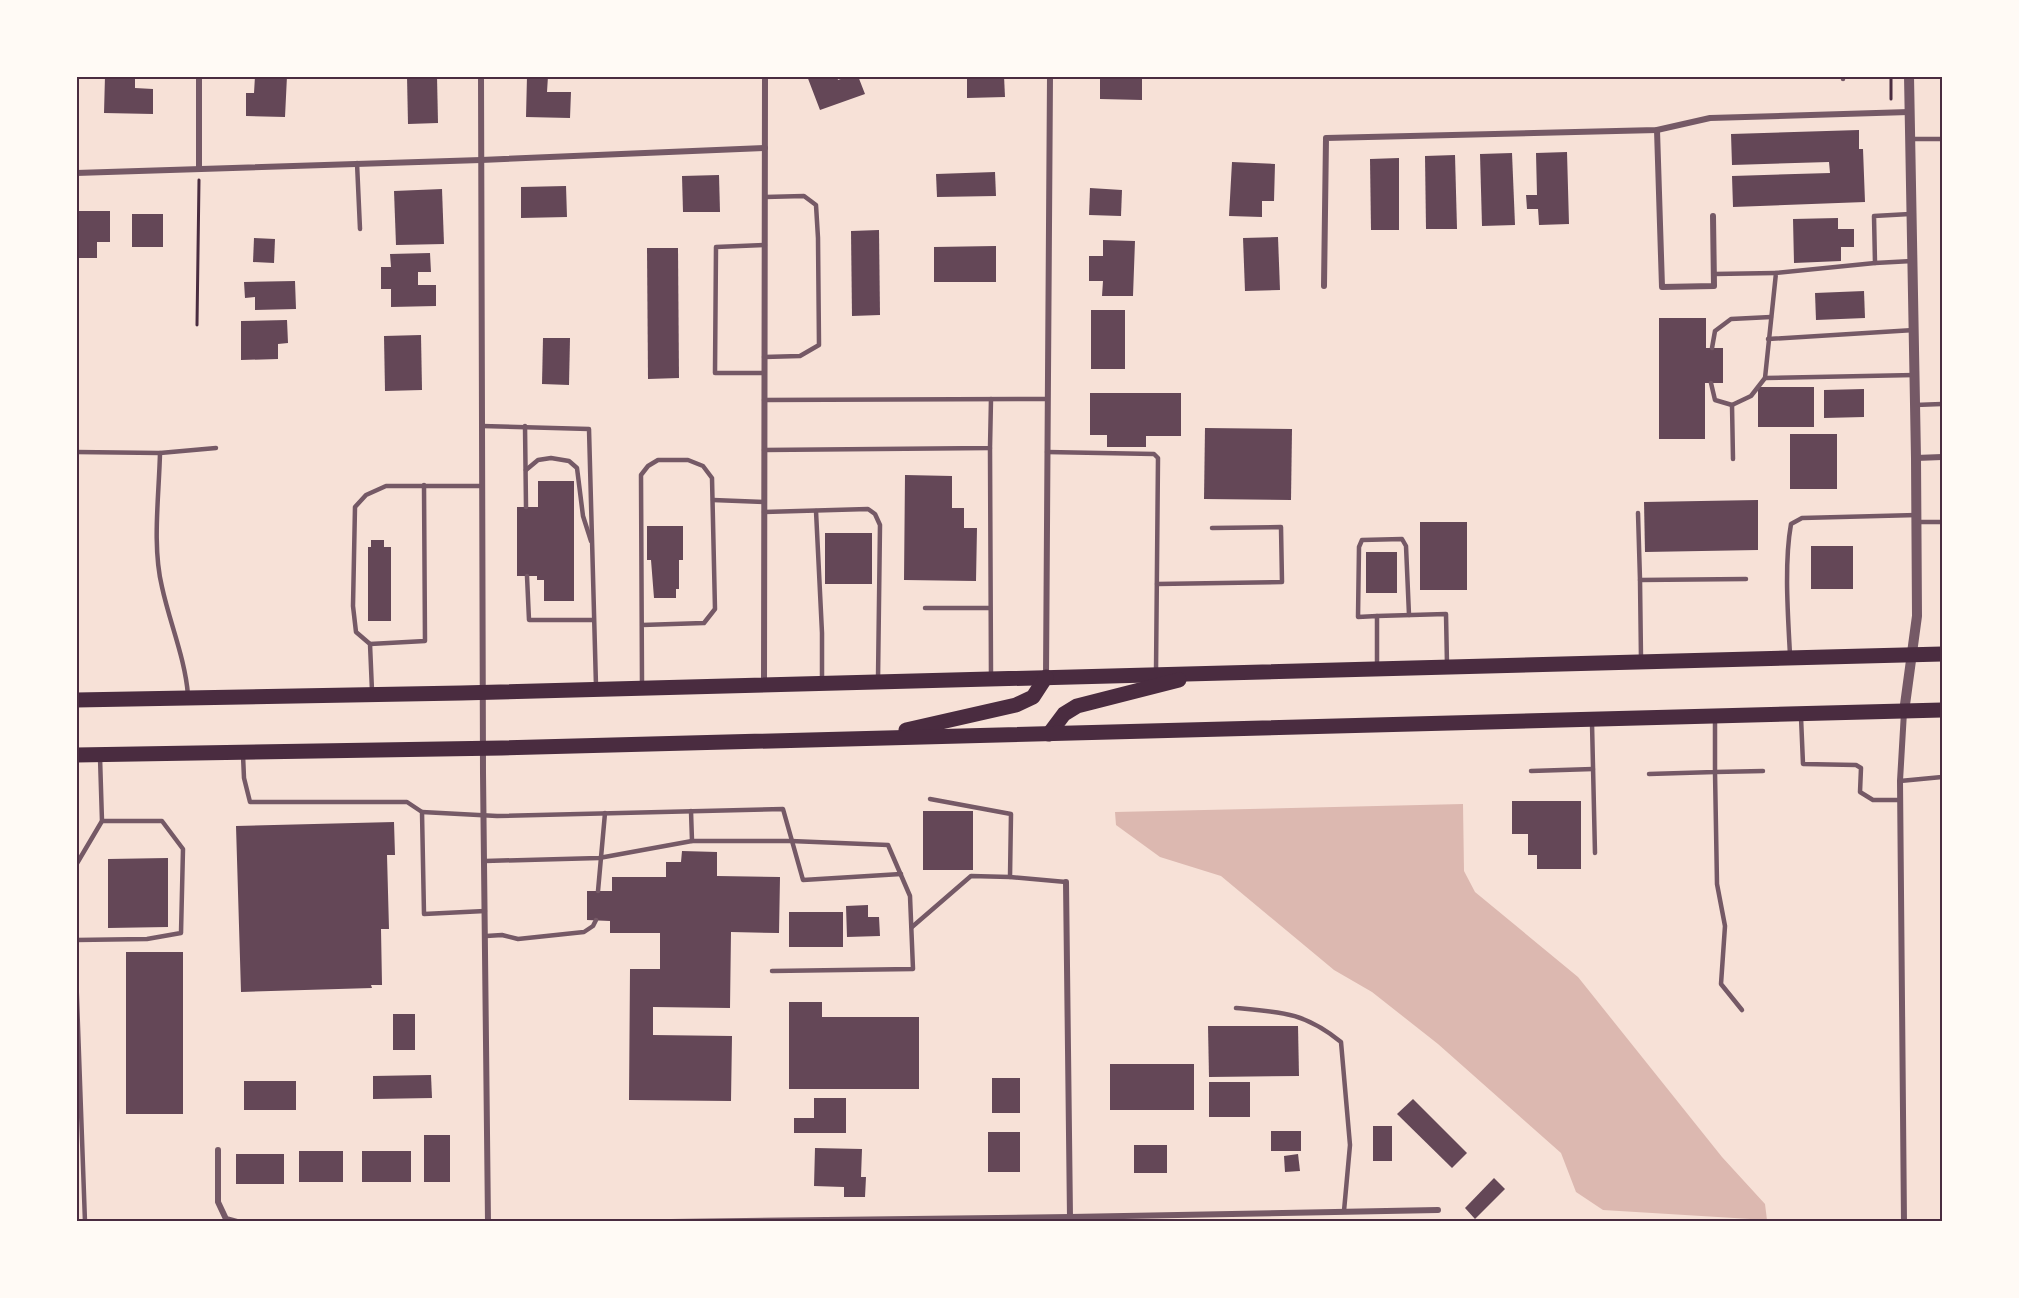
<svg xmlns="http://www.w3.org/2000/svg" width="2019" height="1298" viewBox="0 0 2019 1298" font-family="'Roboto Condensed',sans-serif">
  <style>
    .water { fill: #dcb8b0 }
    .building { fill: #644757 }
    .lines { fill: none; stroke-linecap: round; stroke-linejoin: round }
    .path { stroke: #4a2c40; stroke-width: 3 }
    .service { stroke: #755966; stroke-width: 4.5 }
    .minor { stroke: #755966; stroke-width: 6 }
    .tertiary { stroke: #755966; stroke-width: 10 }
    .trunk { stroke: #4a2c40; stroke-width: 15 }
    .neatline { fill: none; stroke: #4a2c40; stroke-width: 2 }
  </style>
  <rect width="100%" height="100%" fill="#f7e1d7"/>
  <path class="water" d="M1463 804 1464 871 1475 892 1578 977 1722 1157 1765 1204 1767 1220 1603 1210 1576 1192 1561 1153 1438 1044 1372 992 1334 970 1221 876 1160 857 1116 825 1115 812Z"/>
  <g class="building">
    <path d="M105 76H135V88L153 89V114L104 113Z"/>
    <path d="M255 76H287L285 117 246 116V93H254Z"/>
    <path d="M407 76H437L438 123 408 124Z"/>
    <path d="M527 76H548L547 92H571L570 118 526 117Z"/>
    <path d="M807 76H837L838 80 849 76H858L865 94 820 110Z"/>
    <path d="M967 76H1004L1005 97 967 98Z"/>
    <path d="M1100 76H1142V100L1100 99Z"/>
    <path d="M1859 130V149H1863L1865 202 1733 207 1732 176 1830 173 1829 162 1732 165 1731 134Z"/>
    <path d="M1567 152 1569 224 1539 225 1538 209H1527L1526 195H1537L1536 153Z"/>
    <path d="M1512 153 1515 225 1482 226 1480 154Z"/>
    <path d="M1455 155 1457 229H1426L1425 156Z"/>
    <path d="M1399 158V230H1371L1370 159Z"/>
    <path d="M1232 162 1275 164 1274 201H1262V217L1229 216Z"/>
    <path d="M995 172 996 196 937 197 936 174Z"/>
    <path d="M719 175 720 212H683L682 176Z"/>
    <path d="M566 186 567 217 521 218V187Z"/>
    <path d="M1090 188 1122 190 1121 216 1089 215Z"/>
    <path d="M442 189 444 244 396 245 394 191Z"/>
    <path d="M76 211H110V242H97V258H76Z"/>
    <rect x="132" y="214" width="31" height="33"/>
    <path d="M1838 218V229H1854V247H1841V261L1794 263 1793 219Z"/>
    <path d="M879 230 880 315 852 316 851 231Z"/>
    <path d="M1278 237 1280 290 1245 291 1243 238Z"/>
    <path d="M254 238 275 239 274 263 253 262Z"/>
    <path d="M1103 240 1135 241 1133 296H1102L1103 281H1089V256H1103Z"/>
    <path d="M996 246V282H934V247Z"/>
    <path d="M647 248H678L679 378 648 379Z"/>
    <path d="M430 253 431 272H418V285H436V306L391 307V289H381V267H391L390 254Z"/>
    <path d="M295 281 296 309 255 310V297L245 298 244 282Z"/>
    <path d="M1864 291 1865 318 1816 320 1815 293Z"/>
    <rect x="1091" y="310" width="34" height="59"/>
    <path d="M1659 318H1706V348H1723V383H1705V439H1659Z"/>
    <path d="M287 320 288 343 278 344V359L241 360V321Z"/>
    <path d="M421 335 422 390 385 391 384 336Z"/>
    <path d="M543 338H570L569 385 542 384Z"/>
    <rect x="1758" y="387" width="56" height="40"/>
    <path d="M1864 389V417L1824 418V390Z"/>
    <path d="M1090 393H1181V436H1146V447H1107V435H1090Z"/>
    <path d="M1205 428 1292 429 1291 500 1204 499Z"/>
    <rect x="1790" y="434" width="47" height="55"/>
    <path d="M905 475 952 476V508H964V528H977L976 581 904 580Z"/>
    <path d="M538 481H574V601H544V580H537V576H517V507H538Z"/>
    <path d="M1758 500V550L1645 552 1644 502Z"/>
    <rect x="1420" y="522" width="47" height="68"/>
    <path d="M647 526H683V560H679V589H676V598H654L651 560H647Z"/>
    <rect x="825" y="533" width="47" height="51"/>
    <path d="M371 540H384V547H391V621H368V547H371Z"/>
    <rect x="1811" y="546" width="42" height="43"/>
    <rect x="1366" y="552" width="31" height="41"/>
    <path d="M1512 801H1581V869H1537V855H1528V834H1512Z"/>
    <rect x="923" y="811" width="50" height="59"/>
    <path d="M394 822 395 855H387L389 929H381L382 985H371L372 988 241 992 236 826Z"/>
    <path d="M682 851 717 852V876L780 877 779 933 731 932 730 1008 653 1007V1035L732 1036 731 1101 629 1100 630 969H660V933H610V921L587 920V891H612V877H666V862H681Z"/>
    <path d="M168 858V927L108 928V859Z"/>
    <path d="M868 905V917H879L880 936 847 937 846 906Z"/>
    <rect x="789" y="912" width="54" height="35"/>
    <rect x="126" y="952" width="57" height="162"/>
    <path d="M789 1002H822V1017H919V1089H789Z"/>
    <rect x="393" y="1014" width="22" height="36"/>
    <path d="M1208 1026H1298L1299 1076 1209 1077Z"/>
    <rect x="1110" y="1064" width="84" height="46"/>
    <path d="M431 1075 432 1098 373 1099V1076Z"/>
    <rect x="992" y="1078" width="28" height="35"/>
    <rect x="244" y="1081" width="52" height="29"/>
    <rect x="1209" y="1082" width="41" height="35"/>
    <path d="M814 1098H846V1133H794V1118H814Z"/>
    <path d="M1413 1099 1467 1153 1452 1168 1397 1114Z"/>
    <rect x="1373" y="1126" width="19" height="35"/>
    <rect x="1271" y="1131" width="30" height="20"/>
    <rect x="988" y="1132" width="32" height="40"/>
    <rect x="424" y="1135" width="26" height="47"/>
    <rect x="1134" y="1145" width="33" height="28"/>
    <path d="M815 1148 862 1149 861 1177H866L865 1197H844V1187L814 1186Z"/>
    <rect x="299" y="1151" width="44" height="31"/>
    <rect x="362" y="1151" width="49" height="31"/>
    <rect x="236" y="1154" width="48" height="30"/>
    <path d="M1298 1154 1300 1171 1285 1172 1284 1156Z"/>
    <path d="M1494 1178 1505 1189 1475 1219 1465 1208Z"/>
  </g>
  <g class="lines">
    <g class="path">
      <path d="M1891 76V99"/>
      <path d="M197 325 199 180"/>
    </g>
    <g class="service">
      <path d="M1843 76V79"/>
      <path d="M1910 139H1942"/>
      <path d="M357 163 360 229"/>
      <path d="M1910 214 1874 216 1875 263 1912 261"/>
      <path d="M1714 274 1776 273"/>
      <path d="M1768 339 1914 330"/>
      <path d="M1712 348 1715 331 1731 319 1771 317"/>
      <path d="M764 357 800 356 819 345 818 238 816 205 804 196 765 197"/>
      <path d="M764 373H715L716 247 765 245"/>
      <path d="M1765 378 1915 375"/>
      <path d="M1711 383 1715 400 1732 405 1751 396 1765 378 1776 273 1875 263"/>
      <path d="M764 400 1047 399"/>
      <path d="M1732 405 1733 459"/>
      <path d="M1915 405 1942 404"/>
      <path d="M482 426 589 429 596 686"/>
      <path d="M525 426 526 507"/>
      <path d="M990 448 991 677"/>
      <path d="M764 450 990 448 991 399"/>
      <path d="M76 452 160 453C159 496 152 546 162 587 170 624 185 658 188 695"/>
      <path d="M1047 452 1154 454 1158 458 1156 672"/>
      <path d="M160 453 216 448"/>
      <path d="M526 470 538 460 551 458 569 461 577 468 583 516 591 541"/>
      <path d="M713 500 764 502"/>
      <path d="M816 511 822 633V682"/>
      <path d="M764 512 868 509 875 514 880 525 878 679"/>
      <path d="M1638 513 1640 580"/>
      <path d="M1917 522H1942"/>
      <path d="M527 576 529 620H593"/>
      <path d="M1157 584 1282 582 1281 527 1212 528"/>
      <path d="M925 608H990"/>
      <path d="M1377 616 1446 614 1447 665"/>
      <path d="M370 644 425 641 424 485"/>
      <path d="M1790 655C1788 616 1784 563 1791 524L1802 518 1917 515"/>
      <path d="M1641 659 1640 580 1746 579"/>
      <path d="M1377 667V616L1358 617 1359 547 1362 540 1402 539 1406 546 1409 615"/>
      <path d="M642 685 641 475 648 466 658 460H688L703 466 712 478 715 609 704 623 642 625"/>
      <path d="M372 691 370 644 356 632 353 606 355 507 366 495 386 486H482"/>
      <path d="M1801 717 1803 764 1856 765 1861 768 1860 792 1873 800H1900"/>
      <path d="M1592 723 1595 853"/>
      <path d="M243 755 244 778 250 802H407L422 812 424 914 485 911"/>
      <path d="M1531 771 1593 769"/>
      <path d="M1649 774 1715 772V720"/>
      <path d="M1900 781 1942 777"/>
      <path d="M930 799 1011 814 1010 877"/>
      <path d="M691 811 692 841"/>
      <path d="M422 812 497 816 783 809 803 880 901 874"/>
      <path d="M485 861 599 858 692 841H791L888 845 910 896 913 969 772 971"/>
      <path d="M76 865 102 821 100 757"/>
      <path d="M598 891 605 813"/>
      <path d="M912 927 971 876 1010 877 1066 882"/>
      <path d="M486 936 502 935 518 939 584 932 593 926 596 920"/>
      <path d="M76 940 147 939 181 933 183 849 162 821H102"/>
      <path d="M76 971 85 1222"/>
      <path d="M1236 1008C1281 1012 1304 1012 1341 1042L1350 1145 1344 1211"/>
      <path d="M1742 1010 1721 984 1725 926 1717 884 1715 772 1763 771"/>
    </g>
    <g class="minor">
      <path d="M481 76 483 773 488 1222"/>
      <path d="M1657 130 1662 287 1714 286 1713 216"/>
      <path d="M199 168V76"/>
      <path d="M76 173 481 160 765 148"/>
      <path d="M1324 286 1326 138 1657 130 1710 118 1909 112"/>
      <path d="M1916 458 1942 457"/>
      <path d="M1046 676 1050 76"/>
      <path d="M764 684 765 76"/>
      <path d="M1066 882 1070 1217"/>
      <path d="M218 1150V1202L226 1219 237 1222"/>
      <path d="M671 1222 1070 1217 1438 1210"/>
      <path d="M1904 1222 1900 781 1904 712"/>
    </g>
    <path class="tertiary" d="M1904 712 1917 616 1916 458 1909 76"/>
    <g class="trunk">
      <path d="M76 700 461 693 1942 654"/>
      <path d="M906 730 1016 705 1033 697 1046 677"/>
      <path d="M1049 734 1064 714 1077 706 1179 680"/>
      <path d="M76 755 502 748 1942 710"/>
    </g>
  </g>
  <rect width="2019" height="1298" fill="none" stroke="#fffaf5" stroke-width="156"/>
  <rect x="78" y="78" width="1863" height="1142" class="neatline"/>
</svg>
